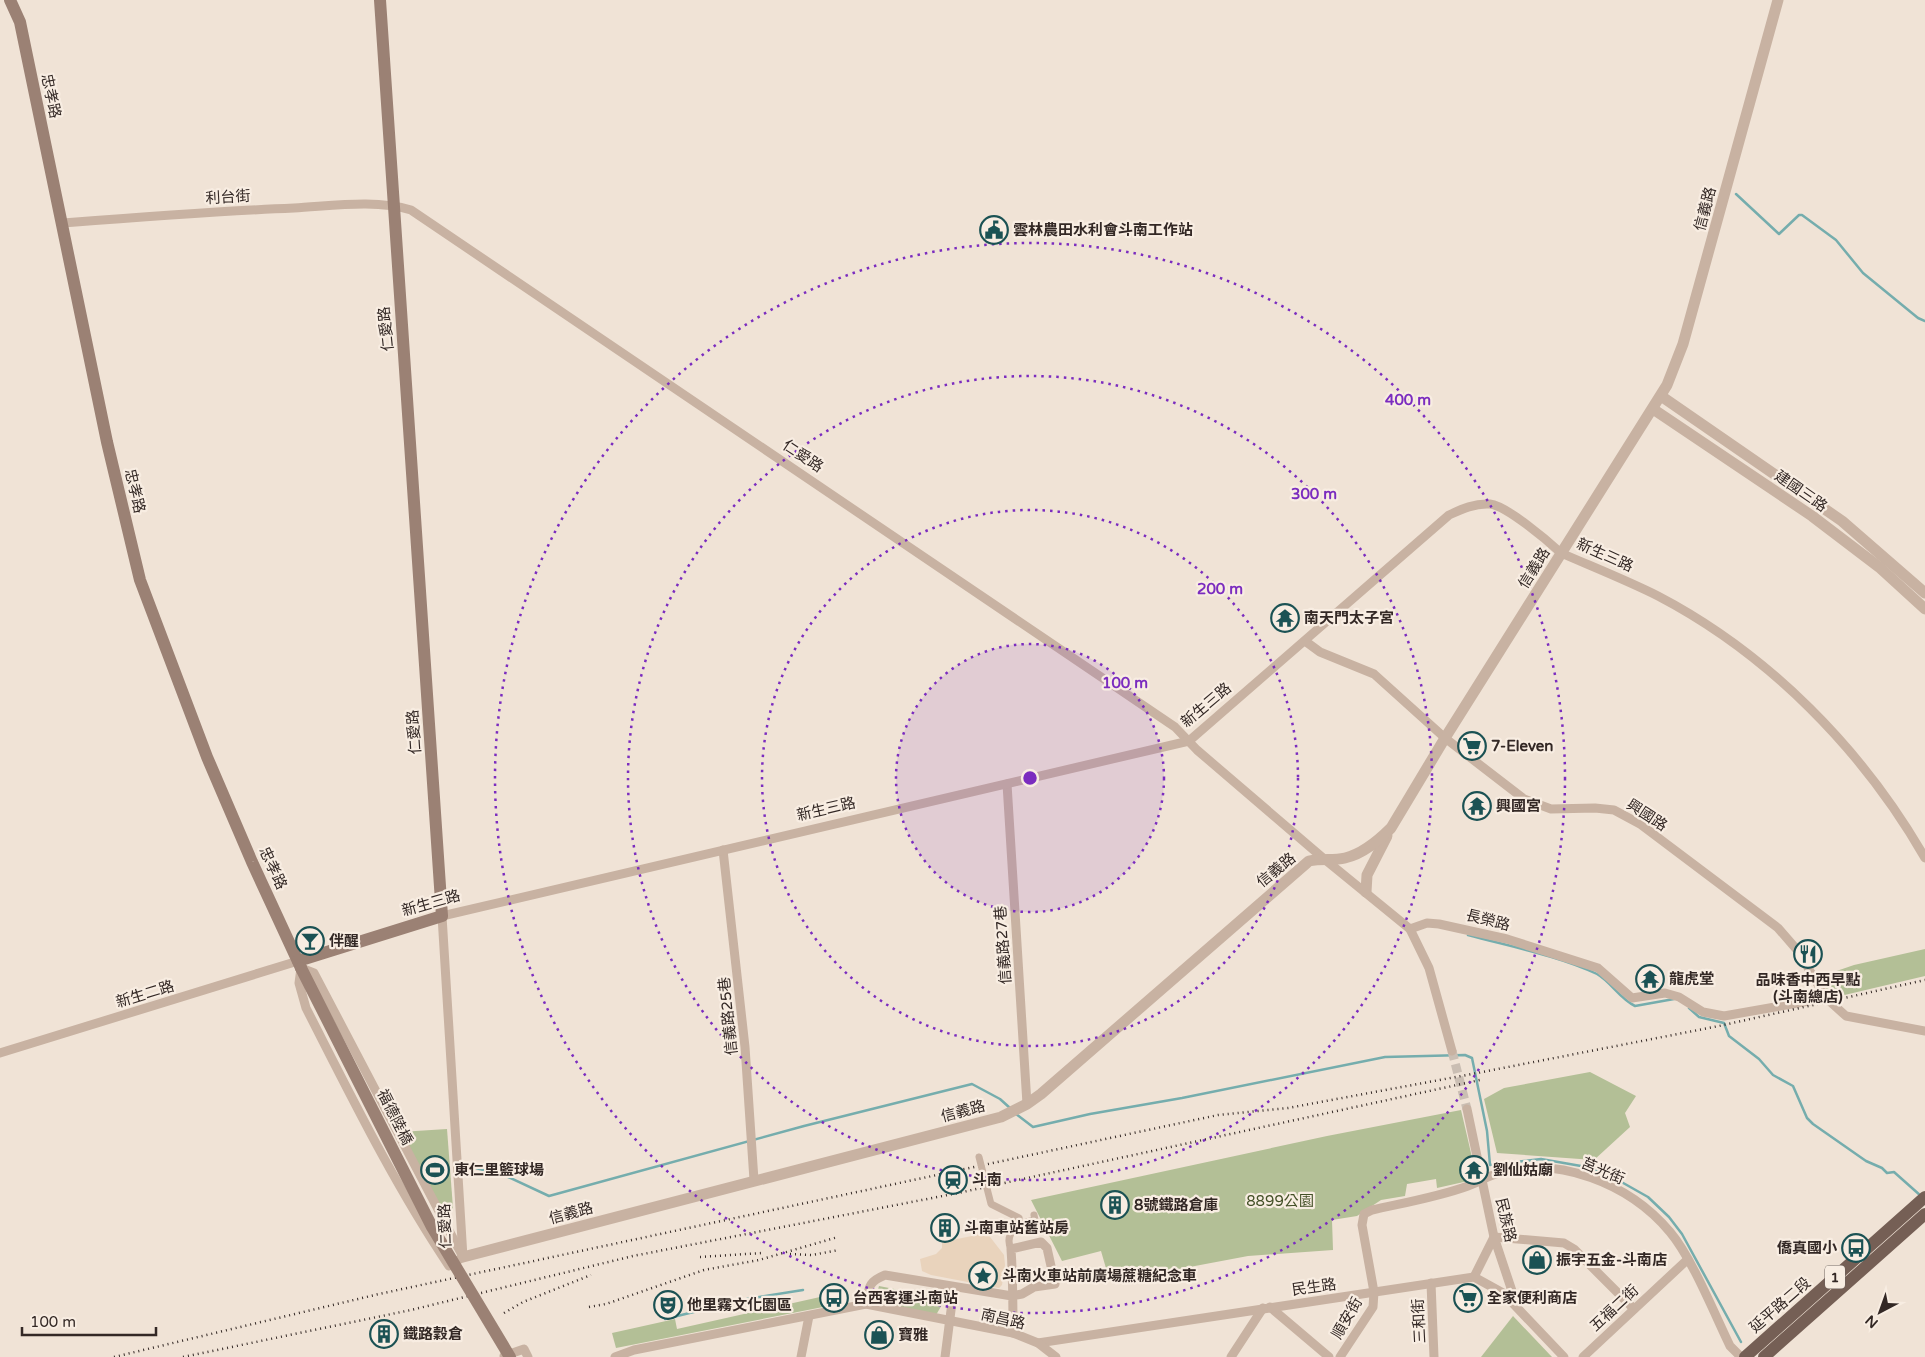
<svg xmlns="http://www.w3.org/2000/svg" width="1925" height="1357" viewBox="0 0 1925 1357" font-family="'Varela Round','Noto Sans TC',sans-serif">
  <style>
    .green { fill: #b3bf96 }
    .plaza { fill: #e9d3bc }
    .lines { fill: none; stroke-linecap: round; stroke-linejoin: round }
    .stream { stroke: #75adad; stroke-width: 2.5 }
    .minor-tunnel { stroke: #cabeb3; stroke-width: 9; stroke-dasharray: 9 4.5; stroke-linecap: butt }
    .pedestrian { stroke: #c8b2a2; stroke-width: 7 }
    .minor { stroke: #c8b2a2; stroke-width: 9 }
    .tertiary { stroke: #c8b2a2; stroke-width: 11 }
    .secondary { stroke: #9b8174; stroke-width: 12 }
    .primary { stroke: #755f55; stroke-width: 12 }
    .rail { stroke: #332825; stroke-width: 2.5; stroke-dasharray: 1 4; stroke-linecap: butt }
    .pedestrian-bridge { stroke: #c8b2a2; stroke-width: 7 }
    .secondary-bridge { stroke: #9b8174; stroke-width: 12 }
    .ring { fill: none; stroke: #7b2cbf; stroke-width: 2.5; stroke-dasharray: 2.5 5 }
    .labels { text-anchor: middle; stroke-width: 4.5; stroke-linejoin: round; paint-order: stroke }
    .shield { fill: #f8ede2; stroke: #6e635e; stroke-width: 1 }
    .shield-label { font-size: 14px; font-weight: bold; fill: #332825 }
    .street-label { font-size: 15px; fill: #332825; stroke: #f8ede2 }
    .poi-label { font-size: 15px; font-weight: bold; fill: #332825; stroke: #f8ede2; text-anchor: start }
    .park-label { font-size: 15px; fill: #445128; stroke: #f8ede2 }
    .centre { fill: #7b2cbf; stroke: #f8ede2; stroke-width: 2.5 }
    .ring-label { font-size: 15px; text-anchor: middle; font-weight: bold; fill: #7b2cbf; stroke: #f8ede2; stroke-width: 4.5; stroke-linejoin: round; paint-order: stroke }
  </style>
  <rect width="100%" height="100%" fill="#f0e3d6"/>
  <g class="green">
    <path d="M1925 949V976L1836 997 1827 990 1819 977 1854 965Z"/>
    <path d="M1590 1072 1636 1096 1625 1113 1630 1127 1594 1160 1497 1153 1484 1099 1504 1088Z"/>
    <path d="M1461 1110 1477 1179 1437 1188 1436 1179 1407 1184 1405 1196 1381 1200 1357 1216 1332 1220 1333 1250 1248 1256 1110 1282 1101 1251 1062 1261 1031 1200 1327 1136Z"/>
    <path d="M447 1129 453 1208 445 1216 400 1132Z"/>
    <path d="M879 1286 940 1298 943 1303 936 1315 882 1303 878 1301 877 1293Z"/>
    <path d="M820 1297 823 1307 616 1348 612 1333 675 1319 677 1329Z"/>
    <path d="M1513 1316 1552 1357H1481Z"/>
  </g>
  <path class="plaza" d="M987 1233 1004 1255 1005 1265 1002 1285 999 1288 931 1275 922 1271 920 1259 936 1254 942 1248V1242Z"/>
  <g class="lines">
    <g class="stream">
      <path d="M1736 194 1779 234 1799 215H1802L1836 240 1863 273 1918 318 1925 321"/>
      <path d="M1468 935C1508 946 1560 956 1597 974 1611 982 1620 999 1635 1006L1674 999"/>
      <path d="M1689 1008 1699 1017 1724 1023 1729 1036 1759 1059 1773 1075 1793 1086 1807 1118 1813 1124 1866 1161 1882 1168 1887 1173 1894 1172 1921 1196"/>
      <path d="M1016 1114 1033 1127 1090 1114 1182 1098 1385 1057 1465 1055 1472 1058 1487 1131 1490 1165 1541 1159 1581 1166 1602 1171 1648 1197 1669 1217 1682 1234 1741 1342"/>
      <path d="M472 1167 506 1176 549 1196 804 1126 972 1084 1000 1099 1010 1108"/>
      <path d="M665 1319 747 1299 803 1290"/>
    </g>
    <path class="minor-tunnel" d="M1452 1051 1467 1109"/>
    <path class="pedestrian" d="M1011 1249C1003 1232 1021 1222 1035 1220L1034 1215"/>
    <g class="minor">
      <path d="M63 223C140 217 217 211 294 208 332 206 375 199 411 210L1175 727 1197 750 1323 858 1410 929 1429 968 1452 1051"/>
      <path d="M1305 641 1320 652 1374 674 1445 738 1524 799 1551 809 1595 808 1614 810 1640 824 1778 928 1798 951 1826 998 1846 1016 1925 1031"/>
      <path d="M1007 784 1027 1104"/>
      <path d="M723 850 745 1047 754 1180"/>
      <path d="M1410 929 1427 923 1439 924 1507 939 1598 968 1632 998 1665 993 1679 997 1703 1012 1724 1016 1826 998"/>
      <path d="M301 968 314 973 463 1257 449 1266C394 1184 351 1096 306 1008L299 983Z"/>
      <path d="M0 1053 298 961"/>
      <path d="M1467 1109 1494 1237 1516 1303"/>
      <path d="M463 1257 442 916 1189 741 1449 515C1462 509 1475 503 1490 504 1507 506 1548 541 1561 553 1593 567 1626 580 1658 596 1769 654 1863 750 1925 858"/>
      <path d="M1474 1277 1494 1237 1564 1243 1574 1249 1634 1309"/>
      <path d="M1431 1283 1434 1357"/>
      <path d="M866 1304C869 1287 868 1282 885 1275L1012 1296 1022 1294 1034 1287 1055 1284 1047 1248 1041 1242 1011 1249C1013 1277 1013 1305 1013 1333"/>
      <path d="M1270 1307 1329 1357"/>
      <path d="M1038 1343 1474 1277 1503 1293 1564 1357"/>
      <path d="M504 1356 524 1349 528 1357"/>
      <path d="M615 1357 634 1350 866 1304 1013 1333 1038 1343 1056 1357"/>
      <path d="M801 1357 809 1316"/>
      <path d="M945 1357 954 1287"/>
      <path d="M1231 1357 1263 1308"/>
      <path d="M1340 1357 1373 1307 1374 1292 1362 1225 1364 1214 1372 1210C1403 1203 1438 1197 1468 1186 1477 1183 1486 1177 1496 1174 1557 1154 1630 1184 1670 1232 1692 1258 1714 1313 1730 1346L1741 1357"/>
      <path d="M1583 1357 1687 1260"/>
    </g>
    <g class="tertiary">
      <path d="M1661 396 1842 521 1925 593"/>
      <path d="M1653 409 1812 516 1879 567 1925 609"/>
      <path d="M1366 892 1367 875 1387 836"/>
      <path d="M463 1257 1001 1117 1027 1104 1041 1094 1309 861C1322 858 1333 861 1345 858 1363 854 1378 841 1391 828L1445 738 1667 385 1683 344 1778 0"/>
    </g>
    <g class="secondary">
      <path d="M10 0 20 22 107 442 140 580 207 757 252 862 301 968"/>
      <path d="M298 961 442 916 380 0"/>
    </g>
    <g class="primary">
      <path d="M1745 1357 1925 1197"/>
      <path d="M1764 1357 1925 1214"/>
    </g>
    <g class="rail">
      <path d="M790 1254 812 1255 839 1250"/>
      <path d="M700 1257 762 1253"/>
      <path d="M589 1307 606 1304 704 1270 759 1260 838 1237"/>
      <path d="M504 1313 523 1302 591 1275"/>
      <path d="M114 1357 379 1294 1218 1115 1288 1108 1472 1074 1719 1026 1925 980"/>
      <path d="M183 1357 411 1310 633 1256 958 1193 1480 1080"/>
    </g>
    <path class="pedestrian-bridge" d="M979 1157 991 1204 1019 1218"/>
    <path class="secondary-bridge" d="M301 968 432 1227 510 1357"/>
  </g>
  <circle cx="1030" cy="778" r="134" fill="#7b2cbf" fill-opacity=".12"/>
  <g class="ring">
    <circle cx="1030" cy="778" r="134"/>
    <circle cx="1030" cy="778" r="268"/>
    <circle cx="1030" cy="778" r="402"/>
    <circle cx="1030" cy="778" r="535"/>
  </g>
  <defs>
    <symbol id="civic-ring" viewBox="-11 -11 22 22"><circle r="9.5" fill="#f8ede2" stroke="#1b5254" stroke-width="1.5"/><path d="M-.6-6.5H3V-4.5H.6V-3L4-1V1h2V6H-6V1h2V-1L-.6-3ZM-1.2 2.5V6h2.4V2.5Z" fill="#1b5254"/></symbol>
    <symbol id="temple-ring" viewBox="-11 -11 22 22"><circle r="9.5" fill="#f8ede2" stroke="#1b5254" stroke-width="1.5"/><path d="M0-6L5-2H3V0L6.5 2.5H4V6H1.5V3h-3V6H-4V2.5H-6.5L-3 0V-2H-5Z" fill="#1b5254"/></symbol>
    <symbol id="supermarket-ring" viewBox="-11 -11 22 22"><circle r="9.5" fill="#f8ede2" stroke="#1b5254" stroke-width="1.5"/><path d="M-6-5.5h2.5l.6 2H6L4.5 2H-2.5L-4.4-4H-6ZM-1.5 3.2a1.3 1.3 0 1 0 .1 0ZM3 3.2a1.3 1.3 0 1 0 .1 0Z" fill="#1b5254"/></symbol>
    <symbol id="bar-ring" viewBox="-11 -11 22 22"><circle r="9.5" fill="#f8ede2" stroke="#1b5254" stroke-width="1.5"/><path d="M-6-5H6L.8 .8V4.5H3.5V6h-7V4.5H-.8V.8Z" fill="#1b5254"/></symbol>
    <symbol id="restaurant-ring" viewBox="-11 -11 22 22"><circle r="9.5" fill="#f8ede2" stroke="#1b5254" stroke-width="1.5"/><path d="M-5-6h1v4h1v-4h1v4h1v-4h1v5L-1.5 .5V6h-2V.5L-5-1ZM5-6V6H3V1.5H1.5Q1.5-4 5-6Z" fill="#1b5254"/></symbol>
    <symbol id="stadium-ring" viewBox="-11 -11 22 22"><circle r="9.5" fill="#f8ede2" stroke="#1b5254" stroke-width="1.5"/><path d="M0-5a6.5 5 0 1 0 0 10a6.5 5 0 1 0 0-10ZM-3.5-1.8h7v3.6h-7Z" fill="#1b5254"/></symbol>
    <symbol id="station-ring" viewBox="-11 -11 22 22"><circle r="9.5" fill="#f8ede2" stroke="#1b5254" stroke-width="1.5"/><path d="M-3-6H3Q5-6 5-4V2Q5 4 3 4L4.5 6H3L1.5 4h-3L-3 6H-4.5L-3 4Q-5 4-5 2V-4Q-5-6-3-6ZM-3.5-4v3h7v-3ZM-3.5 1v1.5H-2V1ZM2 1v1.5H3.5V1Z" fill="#1b5254"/></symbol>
    <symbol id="building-ring" viewBox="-11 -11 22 22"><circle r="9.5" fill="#f8ede2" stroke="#1b5254" stroke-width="1.5"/><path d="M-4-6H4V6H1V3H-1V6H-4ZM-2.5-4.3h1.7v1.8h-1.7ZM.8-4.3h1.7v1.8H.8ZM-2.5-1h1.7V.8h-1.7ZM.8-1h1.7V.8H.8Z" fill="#1b5254"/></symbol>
    <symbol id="bus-ring" viewBox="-11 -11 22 22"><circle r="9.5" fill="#f8ede2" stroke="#1b5254" stroke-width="1.5"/><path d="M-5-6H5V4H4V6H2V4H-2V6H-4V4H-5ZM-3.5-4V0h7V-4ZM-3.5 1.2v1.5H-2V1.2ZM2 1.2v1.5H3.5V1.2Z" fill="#1b5254"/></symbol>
    <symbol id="shop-ring" viewBox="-11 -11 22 22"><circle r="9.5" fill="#f8ede2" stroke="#1b5254" stroke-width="1.5"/><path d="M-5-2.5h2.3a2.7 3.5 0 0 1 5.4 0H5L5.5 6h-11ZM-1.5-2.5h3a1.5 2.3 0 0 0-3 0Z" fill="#1b5254"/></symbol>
    <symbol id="sight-ring" viewBox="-11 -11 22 22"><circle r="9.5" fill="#f8ede2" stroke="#1b5254" stroke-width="1.5"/><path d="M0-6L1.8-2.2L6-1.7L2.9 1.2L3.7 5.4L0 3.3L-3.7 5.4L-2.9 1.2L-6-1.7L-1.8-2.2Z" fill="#1b5254"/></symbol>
    <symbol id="theatre-ring" viewBox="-11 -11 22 22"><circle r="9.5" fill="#f8ede2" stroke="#1b5254" stroke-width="1.5"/><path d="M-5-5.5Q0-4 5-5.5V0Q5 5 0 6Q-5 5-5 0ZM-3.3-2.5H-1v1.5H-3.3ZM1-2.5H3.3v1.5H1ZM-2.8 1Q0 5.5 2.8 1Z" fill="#1b5254"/></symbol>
  </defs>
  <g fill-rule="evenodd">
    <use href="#civic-ring" x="978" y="214" width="32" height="32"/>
    <use href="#temple-ring" x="1269" y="602" width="32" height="32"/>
    <use href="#supermarket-ring" x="1456" y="730" width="32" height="32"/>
    <use href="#temple-ring" x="1461" y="790" width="32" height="32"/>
    <use href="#bar-ring" x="294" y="925" width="32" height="32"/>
    <use href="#restaurant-ring" x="1792" y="938" width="32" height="32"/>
    <use href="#temple-ring" x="1634" y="963" width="32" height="32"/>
    <use href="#stadium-ring" x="419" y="1154" width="32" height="32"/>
    <use href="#temple-ring" x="1458" y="1154" width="32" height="32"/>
    <use href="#station-ring" x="937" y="1164" width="32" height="32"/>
    <use href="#building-ring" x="1099" y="1189" width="32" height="32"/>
    <use href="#building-ring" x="929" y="1212" width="32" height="32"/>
    <use href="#bus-ring" x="1840" y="1232" width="32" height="32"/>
    <use href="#shop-ring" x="1521" y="1244" width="32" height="32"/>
    <use href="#sight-ring" x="967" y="1260" width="32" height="32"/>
    <use href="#bus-ring" x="818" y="1282" width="32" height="32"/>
    <use href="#supermarket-ring" x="1452" y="1282" width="32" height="32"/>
    <use href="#theatre-ring" x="652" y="1289" width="32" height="32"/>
    <use href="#building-ring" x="368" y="1318" width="32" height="32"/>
    <use href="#shop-ring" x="863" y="1319" width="32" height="32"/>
  </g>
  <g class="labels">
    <rect class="shield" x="1825" y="1265.5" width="20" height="23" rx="4"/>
    <g class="shield-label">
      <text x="1835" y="1282">1</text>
    </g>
    <g class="street-label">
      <text transform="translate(51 96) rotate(78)" y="5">忠孝路</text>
      <text transform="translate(228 197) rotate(-3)" y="5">利台街</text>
      <text transform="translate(1705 209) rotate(-75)" y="5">信義路</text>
      <text transform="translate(386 329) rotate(-96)" y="5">仁愛路</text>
      <text transform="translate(803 456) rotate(34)" y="5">仁愛路</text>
      <text transform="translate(135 491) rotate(77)" y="5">忠孝路</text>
      <text transform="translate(1801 491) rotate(35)" y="5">建國三路</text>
      <text transform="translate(1605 555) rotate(24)" y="5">新生三路</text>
      <text transform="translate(1534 568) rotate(-58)" y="5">信義路</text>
      <text transform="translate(1206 705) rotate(-40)" y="5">新生三路</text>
      <text transform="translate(414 732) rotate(-94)" y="5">仁愛路</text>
      <text transform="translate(826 809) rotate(-13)" y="5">新生三路</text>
      <text transform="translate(1647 815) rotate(33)" y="5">興國路</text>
      <text transform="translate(273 868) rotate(65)" y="5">忠孝路</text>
      <text transform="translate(1276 870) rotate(-39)" y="5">信義路</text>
      <text transform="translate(431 903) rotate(-16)" y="5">新生三路</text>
      <text transform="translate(1488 920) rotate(14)" y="5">長榮路</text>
      <text transform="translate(1003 945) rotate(-94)" y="5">信義路27巷</text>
      <text transform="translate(145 994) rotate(-17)" y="5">新生二路</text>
      <text transform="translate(728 1016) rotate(-96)" y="5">信義路25巷</text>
      <text transform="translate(963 1111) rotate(-15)" y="5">信義路</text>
      <text transform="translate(395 1117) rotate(63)" y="5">福德陸橋</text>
      <text transform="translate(1603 1171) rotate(23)" y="5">莒光街</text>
      <text transform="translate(571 1213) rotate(-15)" y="5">信義路</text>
      <text transform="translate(1506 1220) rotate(77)" y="5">民族路</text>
      <text transform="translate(445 1226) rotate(-92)" y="5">仁愛路</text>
      <text transform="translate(1314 1287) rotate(-8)" y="5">民生路</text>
      <text transform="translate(1780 1305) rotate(-41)" y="5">延平路二段</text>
      <text transform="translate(1614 1308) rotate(-43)" y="5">五福二街</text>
      <text transform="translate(1347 1318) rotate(-60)" y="5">順安街</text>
      <text transform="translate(1003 1319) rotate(13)" y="5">南昌路</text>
      <text transform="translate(1419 1321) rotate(-93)" y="5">三和街</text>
    </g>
    <g class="poi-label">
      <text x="1013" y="235">雲林農田水利會斗南工作站</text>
      <text x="1304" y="623">南天門太子宮</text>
      <text x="1491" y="751">7-Eleven</text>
      <text x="1496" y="811">興國宮</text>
      <text x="329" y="946">伴醒</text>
      <text x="1669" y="984">龍虎堂</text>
      <text x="1808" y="985" text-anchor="middle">品味香中西早點<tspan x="1808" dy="17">(斗南總店)</tspan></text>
      <text x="454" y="1175">東仁里籃球場</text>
      <text x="1493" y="1175">劉仙姑廟</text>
      <text x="972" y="1185">斗南</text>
      <text x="1134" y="1210">8號鐵路倉庫</text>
      <text x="964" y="1233">斗南車站舊站房</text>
      <text x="1837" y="1253" text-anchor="end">僑真國小</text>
      <text x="1556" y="1265">振宇五金-斗南店</text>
      <text x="1002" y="1281">斗南火車站前廣場蔗糖紀念車</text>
      <text x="853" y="1303">台西客運斗南站</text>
      <text x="1487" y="1303">全家便利商店</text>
      <text x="687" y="1310">他里霧文化園區</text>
      <text x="403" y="1339">鐵路穀倉</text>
      <text x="898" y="1340">寶雅</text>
    </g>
    <g class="park-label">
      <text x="1280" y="1206">8899公園</text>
    </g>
  </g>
  <circle cx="1030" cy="778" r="8" class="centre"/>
  <g class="ring-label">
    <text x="1408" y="405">400 m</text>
    <text x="1314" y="499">300 m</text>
    <text x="1220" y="594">200 m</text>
    <text x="1125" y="688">100 m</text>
  </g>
  <g transform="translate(1880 1312) rotate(221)" stroke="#f8ede2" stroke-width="4" paint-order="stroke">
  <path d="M0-4L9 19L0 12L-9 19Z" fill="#332825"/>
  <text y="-8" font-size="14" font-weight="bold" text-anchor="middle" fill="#332825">N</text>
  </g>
  <path d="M22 1327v8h134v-8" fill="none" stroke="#332825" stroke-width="2.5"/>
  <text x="30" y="1327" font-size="15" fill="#332825" stroke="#f8ede2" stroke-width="4" paint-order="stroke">100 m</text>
</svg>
